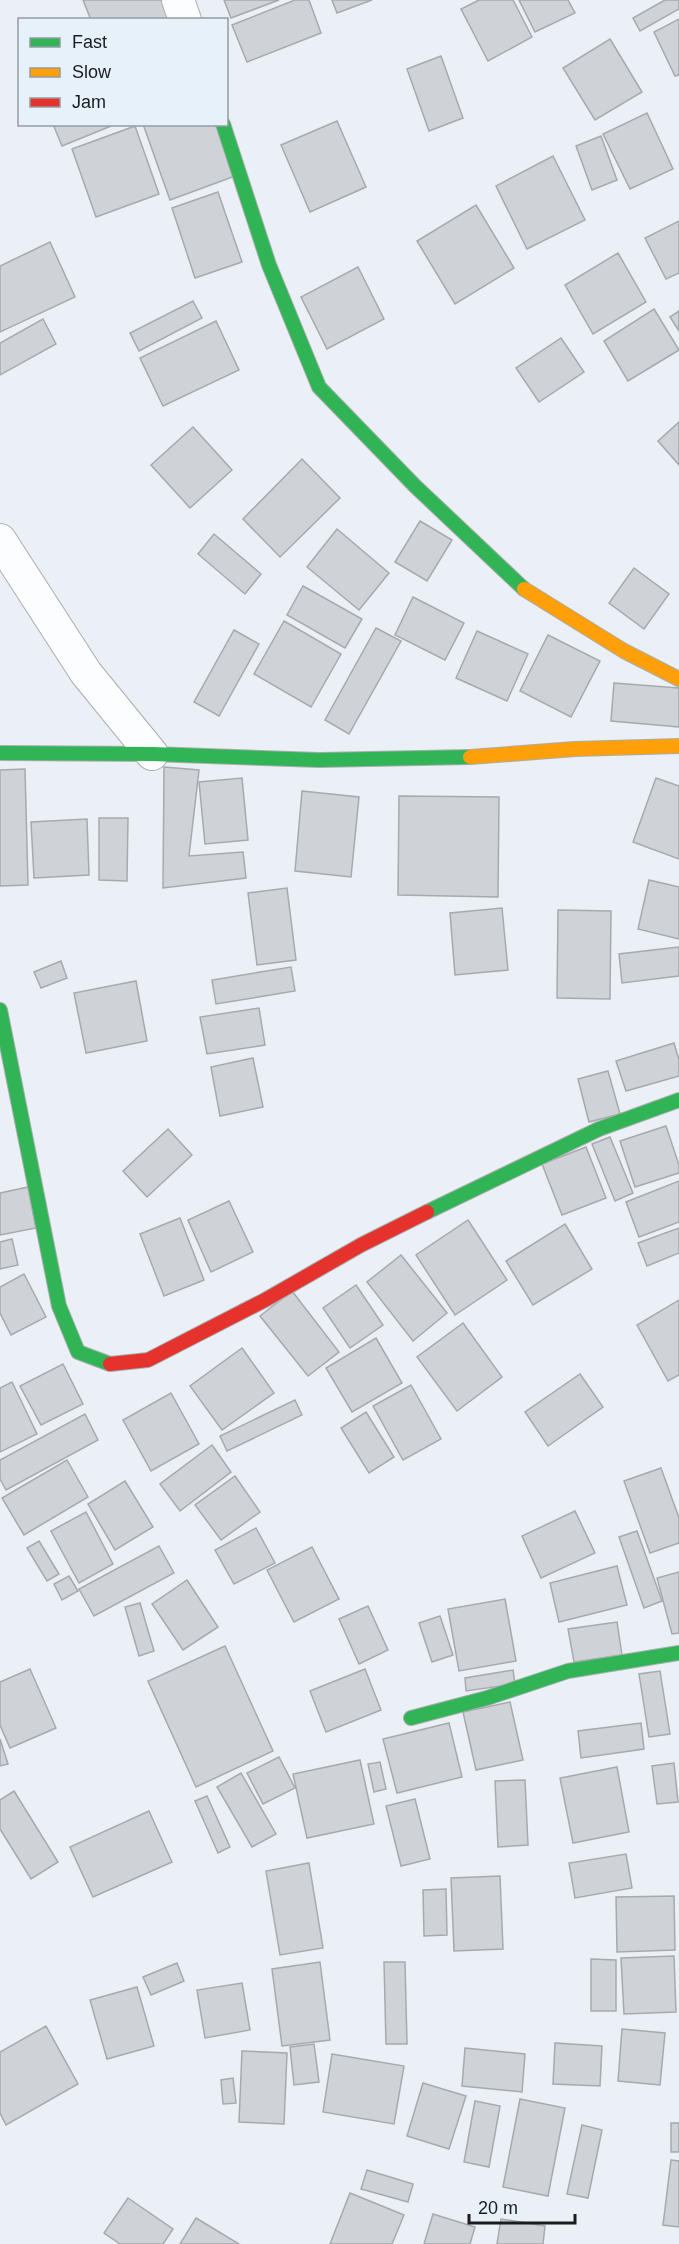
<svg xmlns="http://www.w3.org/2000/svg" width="679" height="2244" viewBox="0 0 679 2244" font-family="Arial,sans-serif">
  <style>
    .building { fill: #cfd3d7; stroke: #a6aaae; stroke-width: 1.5 }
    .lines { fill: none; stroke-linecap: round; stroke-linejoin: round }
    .street-casing { stroke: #a9adb0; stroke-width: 34 }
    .fast-casing { stroke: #a9adb0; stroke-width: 16 }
    .slow-casing { stroke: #a9adb0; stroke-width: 16 }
    .jam-casing { stroke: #a9adb0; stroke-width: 16 }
    .street { stroke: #fcfdfe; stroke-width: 32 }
    .fast { stroke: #30b455; stroke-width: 14 }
    .slow { stroke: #ff9f0a; stroke-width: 14 }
    .jam { stroke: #e5322d; stroke-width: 14 }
  </style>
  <rect width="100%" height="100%" fill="#eaf0f5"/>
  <g class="building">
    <path d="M83 0H162L170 20H91Z"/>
    <path d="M224 0H279L231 18Z"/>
    <path d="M295 0H309L321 33 247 62 232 25Z"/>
    <path d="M332 0H372L337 13Z"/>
    <path d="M479 0H513L532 37 488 61 461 9Z"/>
    <path d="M519 0H568L575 13 535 32Z"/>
    <path d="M665 0H679V9L640 31 633 18Z"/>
    <path d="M679 19V75L675 76 654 32Z"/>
    <path d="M610 39 642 92 595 120 563 68Z"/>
    <path d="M441 56 463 118 429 131 407 69Z"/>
    <path d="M647 113 673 169 630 189 603 134Z"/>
    <path d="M337 121 366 187 310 212 281 145Z"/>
    <path d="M53 124H116L62 146Z"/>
    <path d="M143 124H216L235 176 170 200Z"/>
    <path d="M135 126 159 194 96 217 72 149Z"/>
    <path d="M601 136 617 180 592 190 576 146Z"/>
    <path d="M553 156 585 220 527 249 496 186Z"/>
    <path d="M218 192 242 262 195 278 172 208Z"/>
    <path d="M476 205 514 268 455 304 417 241Z"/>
    <path d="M679 221V273L666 279 645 238Z"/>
    <path d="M50 242 75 297 0 332V266Z"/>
    <path d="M618 253 646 302 593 334 565 285Z"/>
    <path d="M358 267 384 319 327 349 301 297Z"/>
    <path d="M193 301 202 318 139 351 130 333Z"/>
    <path d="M654 309 679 350 628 381 604 341Z"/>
    <path d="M679 311V331L670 317Z"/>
    <path d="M43 319 56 344 0 375V343Z"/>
    <path d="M216 321 239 370 163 406 140 358Z"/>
    <path d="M561 338 584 372 539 402 516 368Z"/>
    <path d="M679 422V465L658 441Z"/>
    <path d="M193 427 232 470 190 508 151 465Z"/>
    <path d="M302 459 340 498 280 557 243 519Z"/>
    <path d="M420 521 452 540 427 581 395 562Z"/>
    <path d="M337 529 389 573 359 610 307 567Z"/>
    <path d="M214 534 261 574 245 594 198 554Z"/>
    <path d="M634 568 669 594 644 629 609 603Z"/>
    <path d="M303 586 362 619 345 648 287 615Z"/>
    <path d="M413 597 464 623 445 660 395 635Z"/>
    <path d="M284 621 341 654 311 707 254 674Z"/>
    <path d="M376 628 401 641 349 734 325 720Z"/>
    <path d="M234 630 259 644 219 716 194 702Z"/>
    <path d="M477 631 528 654 507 701 456 678Z"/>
    <path d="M548 635 600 661 571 717 520 691Z"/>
    <path d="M614 683 679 688V727L611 721Z"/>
    <path d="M164 767 199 770 189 856 243 852 246 878 163 888Z"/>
    <path d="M25 769 28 885 0 886V770Z"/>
    <path d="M242 778 248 840 205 844 199 782Z"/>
    <path d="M656 778 679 786V859L633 842Z"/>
    <path d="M302 791 359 797 351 877 295 871Z"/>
    <path d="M399 796 499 797 498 897 398 895Z"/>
    <path d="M99 818H128L127 881 99 880Z"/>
    <path d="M87 819 89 875 34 878 31 822Z"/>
    <path d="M649 880 679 887V939L638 929Z"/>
    <path d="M287 888 296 960 257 965 248 893Z"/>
    <path d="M502 908 508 970 455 975 450 913Z"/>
    <path d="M558 910 611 911 610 999 557 998Z"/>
    <path d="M679 947V976L622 983 619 954Z"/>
    <path d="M61 961 67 978 41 988 34 972Z"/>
    <path d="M291 967 295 991 216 1004 212 980Z"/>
    <path d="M136 981 147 1041 86 1053 74 993Z"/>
    <path d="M259 1008 265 1045 207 1054 200 1017Z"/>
    <path d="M674 1043 679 1060V1076L626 1091 616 1061Z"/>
    <path d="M253 1058 263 1107 220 1116 211 1067Z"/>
    <path d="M608 1071 620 1114 589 1122 578 1079Z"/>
    <path d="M666 1126 679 1165V1173L635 1187 620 1141Z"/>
    <path d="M168 1129 192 1155 147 1197 123 1171Z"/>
    <path d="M610 1137 633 1193 615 1201 592 1144Z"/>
    <path d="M586 1147 606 1198 562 1215 542 1164Z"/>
    <path d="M679 1181V1222L639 1237 626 1202Z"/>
    <path d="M28 1187 36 1228 0 1235V1193Z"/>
    <path d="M229 1201 253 1252 211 1272 188 1220Z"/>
    <path d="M180 1218 204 1280 164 1296 140 1234Z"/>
    <path d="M468 1220 507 1280 455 1315 416 1255Z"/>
    <path d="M565 1224 592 1269 533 1305 506 1261Z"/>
    <path d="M679 1228V1253L647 1266 638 1243Z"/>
    <path d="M12 1239 18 1265 0 1269V1242Z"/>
    <path d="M401 1255 447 1313 413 1341 367 1282Z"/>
    <path d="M24 1274 46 1317 11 1335 0 1313V1287Z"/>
    <path d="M356 1285 383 1325 350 1348 323 1308Z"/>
    <path d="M292 1291 339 1352 308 1376 260 1316Z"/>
    <path d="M679 1300V1375L668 1381 637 1325Z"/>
    <path d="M463 1323 502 1377 457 1411 417 1357Z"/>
    <path d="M376 1338 402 1383 352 1412 326 1368Z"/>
    <path d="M242 1348 274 1393 222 1430 190 1386Z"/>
    <path d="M63 1364 83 1404 41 1425 20 1386Z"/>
    <path d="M580 1374 603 1407 548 1446 525 1412Z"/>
    <path d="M12 1382 37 1434 0 1452V1388Z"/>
    <path d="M411 1385 441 1439 403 1460 373 1406Z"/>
    <path d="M171 1393 199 1444 151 1471 123 1420Z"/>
    <path d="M295 1400 302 1415 227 1451 220 1436Z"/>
    <path d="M366 1412 394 1457 369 1473 341 1428Z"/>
    <path d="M85 1414 98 1440 6 1490 0 1479V1460Z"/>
    <path d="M212 1445 231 1472 180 1511 160 1484Z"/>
    <path d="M67 1460 88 1497 24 1535 2 1498Z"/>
    <path d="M661 1468 679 1518V1543L650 1553 624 1481Z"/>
    <path d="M235 1476 260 1512 221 1540 195 1505Z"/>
    <path d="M125 1481 153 1527 115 1550 88 1504Z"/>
    <path d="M575 1511 595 1553 541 1578 522 1536Z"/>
    <path d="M86 1512 113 1564 79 1583 51 1531Z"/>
    <path d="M256 1528 275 1563 234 1584 215 1550Z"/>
    <path d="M637 1531 662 1601 644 1608 619 1537Z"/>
    <path d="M39 1541 59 1574 47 1581 27 1548Z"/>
    <path d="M159 1546 174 1573 94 1616 79 1589Z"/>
    <path d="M312 1547 339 1599 294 1622 267 1570Z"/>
    <path d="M617 1566 627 1605 559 1622 550 1583Z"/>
    <path d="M679 1572V1633L672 1634 657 1578Z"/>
    <path d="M69 1576 78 1591 62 1600 54 1584Z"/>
    <path d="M187 1580 218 1627 183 1650 152 1604Z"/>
    <path d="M505 1599 516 1661 459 1671 448 1609Z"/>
    <path d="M140 1603 154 1651 139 1656 125 1607Z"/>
    <path d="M368 1606 388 1650 359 1664 339 1619Z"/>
    <path d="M440 1616 453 1655 432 1662 419 1623Z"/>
    <path d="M617 1622 622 1655 574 1662 568 1629Z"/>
    <path d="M225 1646 273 1751 196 1787 148 1681Z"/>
    <path d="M30 1669 56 1728 10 1748 0 1725V1682Z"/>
    <path d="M365 1669 381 1710 326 1732 310 1691Z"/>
    <path d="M513 1670 515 1684 466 1691 465 1678Z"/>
    <path d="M660 1671 670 1734 649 1737 639 1674Z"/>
    <path d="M510 1702 523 1760 476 1770 463 1712Z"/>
    <path d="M449 1723 462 1777 397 1793 383 1739Z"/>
    <path d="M641 1723 644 1749 581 1758 578 1731Z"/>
    <path d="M0 1739 8 1764 0 1766Z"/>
    <path d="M279 1757 295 1788 263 1804 247 1773Z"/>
    <path d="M360 1760 374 1824 307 1838 293 1774Z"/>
    <path d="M380 1762 386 1789 374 1792 368 1764Z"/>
    <path d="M674 1763 678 1802 657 1804 652 1766Z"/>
    <path d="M617 1767 629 1832 573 1843 560 1778Z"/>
    <path d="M241 1773 276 1834 252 1847 217 1787Z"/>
    <path d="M525 1780 528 1845 498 1847 495 1781Z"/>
    <path d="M14 1791 58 1862 31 1879 0 1829V1800Z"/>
    <path d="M207 1796 230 1847 218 1853 195 1801Z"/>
    <path d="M415 1799 430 1859 401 1866 386 1806Z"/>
    <path d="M149 1811 172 1862 93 1897 70 1847Z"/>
    <path d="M626 1854 632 1888 575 1898 569 1863Z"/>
    <path d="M309 1863 323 1948 280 1955 266 1871Z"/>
    <path d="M500 1876 503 1949 454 1951 451 1878Z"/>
    <path d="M446 1889 447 1935 424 1936 423 1890Z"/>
    <path d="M674 1896 675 1950 617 1952 616 1897Z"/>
    <path d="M674 1956 676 2012 624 2014 621 1958Z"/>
    <path d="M591 1959 616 1960V2011H591Z"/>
    <path d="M320 1962 330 2040 282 2046 272 1969Z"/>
    <path d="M384 1962H405L407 2044H386Z"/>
    <path d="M177 1963 184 1981 151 1995 143 1977Z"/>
    <path d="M242 1983 250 2030 205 2038 197 1990Z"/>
    <path d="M137 1987 154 2046 107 2059 90 2000Z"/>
    <path d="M46 2026 78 2084 6 2125 0 2113V2052Z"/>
    <path d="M622 2029 665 2033 660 2085 618 2081Z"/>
    <path d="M555 2043 602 2046 600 2086 553 2084Z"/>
    <path d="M314 2044 319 2082 294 2085 290 2047Z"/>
    <path d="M465 2048 525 2054 522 2092 462 2086Z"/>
    <path d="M242 2051 287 2053 284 2124 239 2122Z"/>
    <path d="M332 2054 404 2066 394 2124 323 2112Z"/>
    <path d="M233 2078 236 2103 223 2104 221 2080Z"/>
    <path d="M423 2083 466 2096 449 2149 407 2136Z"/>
    <path d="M520 2099 565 2108 548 2196 503 2187Z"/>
    <path d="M475 2101 500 2106 489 2167 464 2162Z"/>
    <rect x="671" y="2123" width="8" height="29"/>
    <path d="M582 2125 602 2130 588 2198 567 2194Z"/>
    <path d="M671 2160 679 2161V2227L663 2225Z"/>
    <path d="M367 2170 413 2184 408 2202 361 2189Z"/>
    <path d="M350 2193 404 2215 392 2244H330Z"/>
    <path d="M128 2198 173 2229 163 2244H120L104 2233Z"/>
    <path d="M433 2214 475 2227 470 2244H424Z"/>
    <path d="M196 2218 239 2244H180Z"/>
    <path d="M501 2219 545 2226 543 2244H497Z"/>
  </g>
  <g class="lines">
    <defs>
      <g id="street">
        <path d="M178 0 185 20"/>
        <path d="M0 540 86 673 152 754"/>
      </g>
      <g id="fast">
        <path d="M223 124 269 265 319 387 415 486 524 589"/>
        <path d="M0 753 152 754 319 760 470 757"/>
        <path d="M0 1010 59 1306 78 1352 110 1364"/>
        <path d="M427 1212 599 1129 679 1100"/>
        <path d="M411 1718 487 1698 568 1671 679 1653"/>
      </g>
      <g id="slow">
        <path d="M524 589 624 651 679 679"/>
        <path d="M470 757 575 749 679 746"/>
      </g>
      <path id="jam" d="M110 1364 148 1360 265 1300 361 1245 427 1212"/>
    </defs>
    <use href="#street" class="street-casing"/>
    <use href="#fast" class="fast-casing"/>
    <use href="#slow" class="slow-casing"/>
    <use href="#jam" class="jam-casing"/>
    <use href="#street" class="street"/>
    <use href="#fast" class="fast"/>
    <use href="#slow" class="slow"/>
    <use href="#jam" class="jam"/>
  </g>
  <rect x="18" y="18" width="210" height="108" fill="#e6f1f9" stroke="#949ca2" stroke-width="1.5"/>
  <rect x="30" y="38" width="30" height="9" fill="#30b455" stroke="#949ca2" stroke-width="1.5"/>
  <text x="72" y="48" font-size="18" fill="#191d20">Fast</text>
  <rect x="30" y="68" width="30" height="9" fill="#ff9f0a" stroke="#949ca2" stroke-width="1.5"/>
  <text x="72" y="78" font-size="18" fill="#191d20">Slow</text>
  <rect x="30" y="98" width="30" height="9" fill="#e5322d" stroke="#949ca2" stroke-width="1.5"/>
  <text x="72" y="108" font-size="18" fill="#191d20">Jam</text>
  <path d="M469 2214v9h106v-9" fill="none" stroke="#191d20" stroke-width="3"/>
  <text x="478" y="2214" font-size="18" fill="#191d20" stroke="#e6f1f9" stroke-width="4.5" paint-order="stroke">20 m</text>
</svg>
